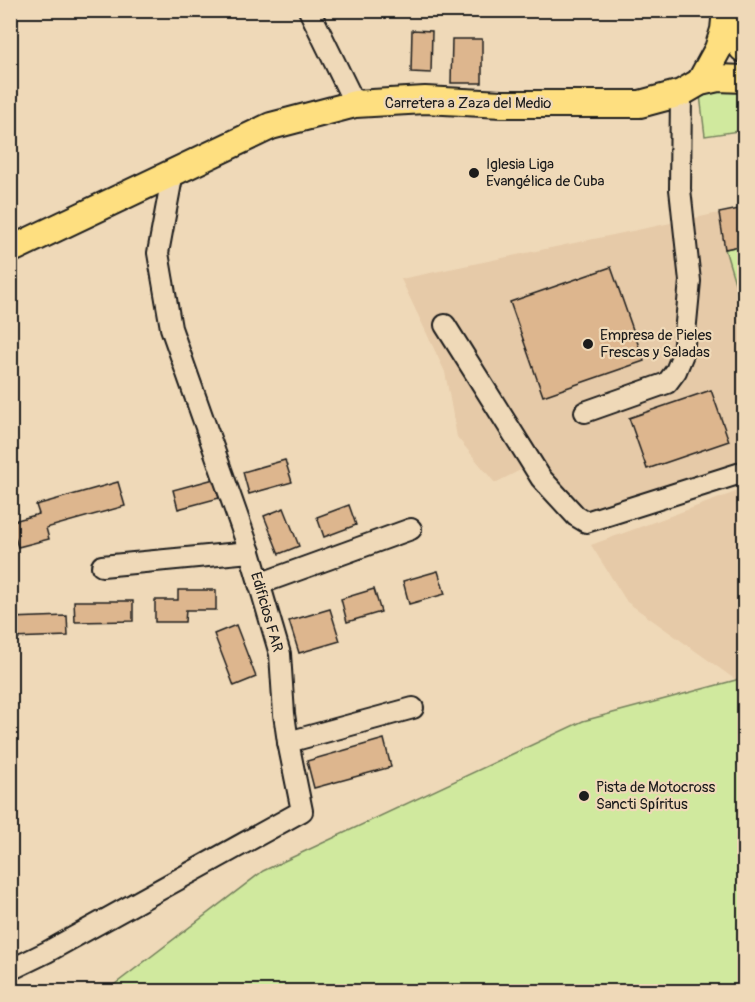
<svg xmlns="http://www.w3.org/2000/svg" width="755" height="1002" viewBox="0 0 755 1002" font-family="Pangolin,sans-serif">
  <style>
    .built { fill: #e6caa8 }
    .green { fill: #d0e99e; stroke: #76825d; stroke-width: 1.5 }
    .building { fill: #ddb68e; stroke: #1c1c1c; stroke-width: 1.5 }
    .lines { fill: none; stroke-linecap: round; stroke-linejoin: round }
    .minor-casing { stroke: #1c1c1c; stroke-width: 24 }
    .major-casing { stroke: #1c1c1c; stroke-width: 30 }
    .highway-casing { stroke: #1c1c1c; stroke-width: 34 }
    .minor { stroke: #efd9b8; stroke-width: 20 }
    .major { stroke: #fedf80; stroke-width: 26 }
    .highway { stroke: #fedf80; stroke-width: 30 }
    .poi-dot { fill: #1c1c1c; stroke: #efd9b8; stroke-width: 2 }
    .labels { text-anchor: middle; stroke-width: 4.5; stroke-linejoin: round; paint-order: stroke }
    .street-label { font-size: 15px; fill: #1c1c1c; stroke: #efd9b8 }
    .poi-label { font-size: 15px; fill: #1c1c1c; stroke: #efd9b8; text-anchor: start }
  </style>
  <rect width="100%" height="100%" fill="#efd9b8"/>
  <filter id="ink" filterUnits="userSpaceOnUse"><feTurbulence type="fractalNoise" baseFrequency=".0167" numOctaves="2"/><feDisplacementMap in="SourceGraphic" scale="12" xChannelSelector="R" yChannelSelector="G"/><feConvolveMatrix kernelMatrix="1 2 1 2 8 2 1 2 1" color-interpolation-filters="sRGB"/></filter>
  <g filter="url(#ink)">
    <g class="built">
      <path d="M719 213 725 249 744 316V461L593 511 574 504 540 460 495 483 457 437 445 372 401 279Z"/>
      <path d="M744 489V675L736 680 627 602 591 545Z"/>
    </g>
    <g class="green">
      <path d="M717 88 736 91 744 95V166L738 131 705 136 700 95Z"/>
      <path d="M744 245V279L735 283 725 249Z"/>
      <path d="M744 675V991H106L263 871 583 721 736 680Z"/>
    </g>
    <g class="building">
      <path d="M412 30 432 31 431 73 411 72Z"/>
      <path d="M452 39H482V83H451Z"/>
      <path d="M744 208V245L725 249 719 213Z"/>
      <path d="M611 267 644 361 543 396 510 302Z"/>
      <path d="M711 390 729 441 647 469 629 418Z"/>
      <path d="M285 460 292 482 249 494 243 472Z"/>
      <path d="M214 479 219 498 178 509 173 490Z"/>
      <path d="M118 482 125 506 46 528 49 539 18 547 10 522 39 514 36 505Z"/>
      <path d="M349 505 356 525 324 537 317 517Z"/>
      <path d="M284 508 299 546 279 554 264 516Z"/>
      <path d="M438 571 445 594 409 604 403 581Z"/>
      <path d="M374 589 381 612 347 622 341 599Z"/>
      <path d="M178 590H216V610H186L185 622H155V600H178Z"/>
      <path d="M74 601H133V621L75 622Z"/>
      <path d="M330 609 340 641 299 653 289 621Z"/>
      <path d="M67 616 68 636 11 638 10 618Z"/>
      <path d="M236 625 256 677 234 686 214 634Z"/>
      <path d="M384 739 391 767 314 788 307 761Z"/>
    </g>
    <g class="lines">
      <defs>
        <g id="minor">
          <path d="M309 10 355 104"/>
          <path d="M445 325 541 478 576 516 586 522 744 472"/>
          <path d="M585 412 667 383 676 371 683 354 690 281 680 189 681 93"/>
          <path d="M102 566 250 552"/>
          <path d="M259 584 411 529"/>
          <path d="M288 742 413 708"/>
          <path d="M10 970 47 952 302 811 288 742 284 714 280 654 250 552 171 328 158 253 173 172"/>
        </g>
        <g id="major">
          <path d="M700 82 718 49 724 30 726 10"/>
          <path d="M10 250 271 126 355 104 425 100 502 104H640L681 93 700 82 718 78 744 79"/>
        </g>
        <path id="highway" d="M731 10 739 37 744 47"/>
      </defs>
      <use href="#minor" class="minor-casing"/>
      <use href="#major" class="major-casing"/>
      <use href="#highway" class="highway-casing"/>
      <use href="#minor" class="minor"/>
      <use href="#major" class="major"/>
      <use href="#highway" class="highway"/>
    </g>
  </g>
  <g class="poi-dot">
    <circle cx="474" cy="173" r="6"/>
    <circle cx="588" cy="344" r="6"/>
    <circle cx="584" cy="796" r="6"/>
  </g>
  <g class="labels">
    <g class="street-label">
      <text x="468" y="108">Carretera a Zaza del Medio</text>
      <text transform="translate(267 612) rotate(74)" y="5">Edificios FAR</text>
    </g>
    <g class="poi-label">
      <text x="486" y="169">Iglesia Liga<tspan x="486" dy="17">Evangélica de Cuba</tspan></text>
      <text x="600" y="340">Empresa de Pieles<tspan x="600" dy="17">Frescas y Saladas</tspan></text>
      <text x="596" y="792">Pista de Motocross<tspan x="596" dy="17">Sancti Spíritus</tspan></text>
    </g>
  </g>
  <rect width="755" height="1002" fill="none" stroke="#efd9b8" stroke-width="36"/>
  <rect x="18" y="18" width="719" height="966" fill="none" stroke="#1c1c1c" stroke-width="2" filter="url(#ink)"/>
</svg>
